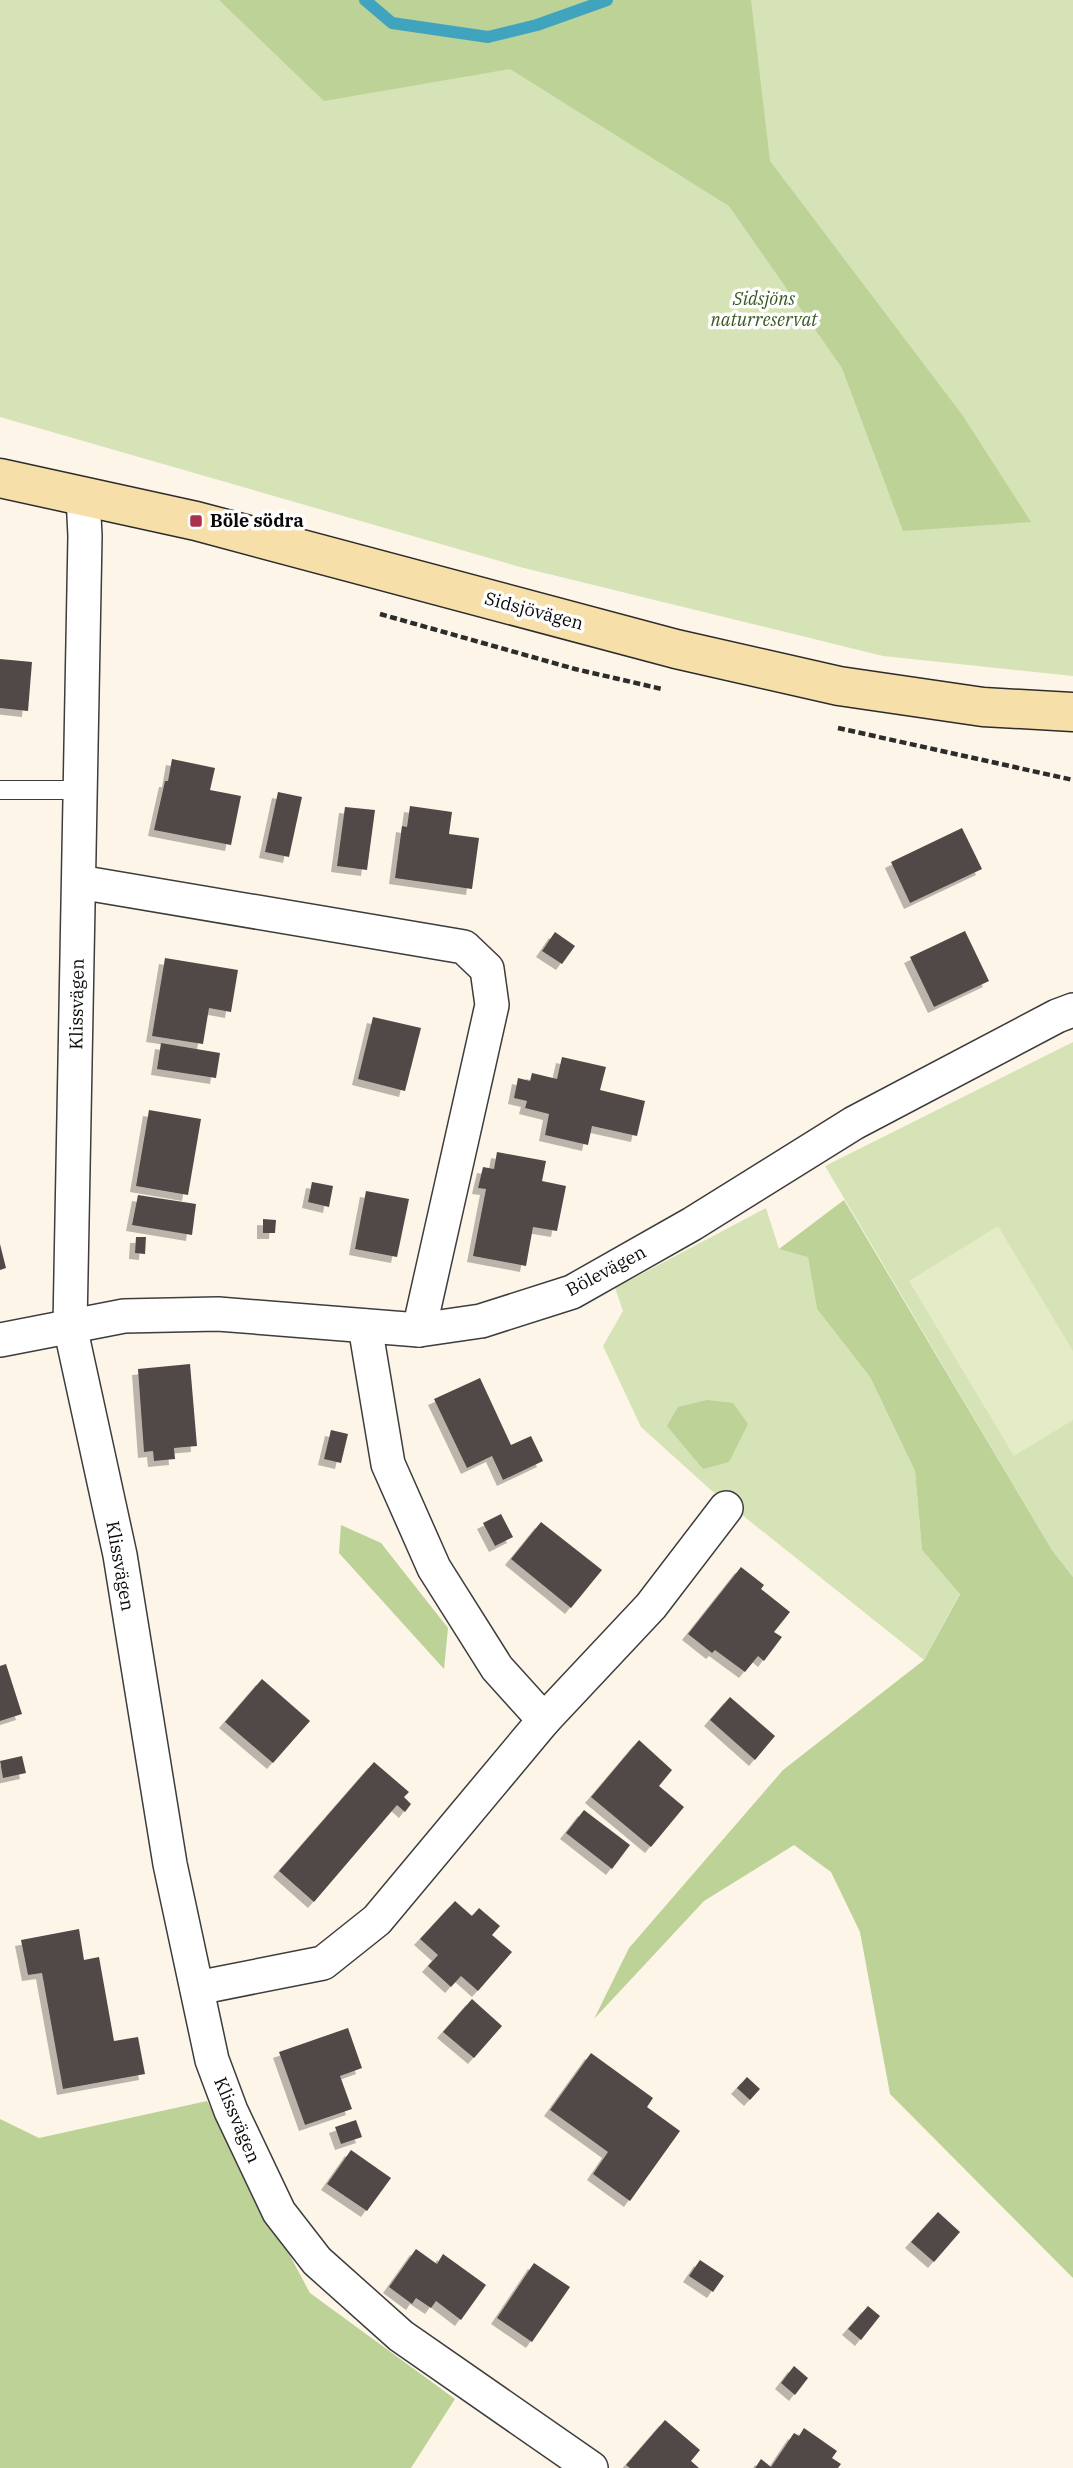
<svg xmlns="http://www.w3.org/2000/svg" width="1073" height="2468" viewBox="0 0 1073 2468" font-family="'IBM Plex Serif',serif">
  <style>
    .green { fill: #d6e3b6 }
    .forest { fill: #bdd297 }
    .pitch { fill: #e5ebc7 }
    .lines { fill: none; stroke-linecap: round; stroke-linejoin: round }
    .stream { stroke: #41a4bf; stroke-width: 12 }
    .building { fill: #514947; filter: url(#shadow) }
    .service-casing { stroke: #3d3d3d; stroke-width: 20 }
    .minor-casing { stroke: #3d3d3d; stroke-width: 36 }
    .secondary-casing { stroke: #2c2c2c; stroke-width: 41 }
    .path { stroke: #2c2c2c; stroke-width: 4.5; stroke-dasharray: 7 3.5; stroke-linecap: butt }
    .service { stroke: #fff; stroke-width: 18 }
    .minor { stroke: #fff; stroke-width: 33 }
    .secondary { stroke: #f7dfa9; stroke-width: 38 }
    .poi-dot { fill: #aa314e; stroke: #fff; stroke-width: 2.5 }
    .labels { text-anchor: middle; stroke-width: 7; stroke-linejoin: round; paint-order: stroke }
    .park-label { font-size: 18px; font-style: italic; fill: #385922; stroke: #fff }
    .poi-label { font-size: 18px; font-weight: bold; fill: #0a0a0a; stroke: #fff; text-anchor: start }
    .street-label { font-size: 18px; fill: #0a0a0a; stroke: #fff }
  </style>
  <defs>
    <filter id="shadow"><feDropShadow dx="-6" dy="6" stdDeviation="0" flood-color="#0004"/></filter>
  </defs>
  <rect width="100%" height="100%" fill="#fdf5e8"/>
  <g class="green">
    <path d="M0 0H1073V676L883 656 520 567 0 417Z"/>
    <path d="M1073 1042V1577L1052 1550 825 1166Z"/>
    <path d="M766 1208 779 1249 808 1256 817 1309 870 1377 915 1471 922 1550 960 1593 924 1660 712 1491 641 1427 603 1346 623 1311 615 1288Z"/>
  </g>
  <g class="forest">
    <path d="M219 0H751L770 161 963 416 1031 522 903 531 842 368 729 206 510 69 324 101Z"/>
    <path d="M844 1200 1052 1550 1073 1577V2278L890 2094 860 1932 831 1872 794 1845 704 1901 594 2019 629 1948 783 1770 924 1660 960 1594 922 1550 915 1471 870 1377 817 1309 808 1257 779 1249Z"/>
    <path d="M707 1400 733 1403 748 1424 729 1462 703 1469 667 1426 678 1407Z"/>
    <path d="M341 1525 381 1543 448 1628 444 1669 339 1553Z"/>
    <path d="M207 2101 310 2293 455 2399 411 2468H0V2119L39 2138Z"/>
  </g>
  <path class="pitch" d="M998 1226 1073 1351V1420L1014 1456 909 1281Z"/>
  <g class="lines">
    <path class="stream" d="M365 0 392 23 488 37 537 25 607 0"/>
  </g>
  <g class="building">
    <path d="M0 659 32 662 28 711 0 708Z"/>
    <path d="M172 759 215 768 210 790 241 796 231 845 154 830 165 781H168Z"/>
    <path d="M278 792 302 797 289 857 265 852Z"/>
    <path d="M410 806 452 812 449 834 479 838 472 889 395 878 402 826 407 827Z"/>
    <path d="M345 807 375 810 367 870 337 866Z"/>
    <path d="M962 828 982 869 910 903 891 862Z"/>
    <path d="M965 931 989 981 934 1007 910 957Z"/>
    <path d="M555 932 575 946 562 964 542 951Z"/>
    <path d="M165 958 238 970 231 1012 209 1008 203 1044 152 1036Z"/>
    <path d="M373 1017 421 1028 405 1091 358 1079Z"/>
    <path d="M161 1043 220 1053 216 1078 157 1069Z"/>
    <path d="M562 1057 606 1067 600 1090 645 1101 637 1136 592 1126 588 1145 545 1135 549 1114 525 1108 527 1101 514 1098 518 1078 530 1081 532 1073 557 1079Z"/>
    <path d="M149 1110 201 1119 188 1195 136 1186Z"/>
    <path d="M497 1152 546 1161 542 1181 566 1186 557 1231 533 1227 526 1266 473 1256 486 1189 478 1188 483 1167 494 1169Z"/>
    <path d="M312 1182 333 1186 329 1207 308 1202Z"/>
    <path d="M366 1191 409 1199 397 1257 355 1249Z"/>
    <path d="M138 1195 196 1204 192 1235 132 1225Z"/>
    <path d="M263 1219 276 1220 275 1233H263Z"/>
    <path d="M136 1237H146L145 1254 135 1253Z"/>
    <path d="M0 1244 6 1268 0 1270Z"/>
    <path d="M190 1364 197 1446 174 1448 175 1459 154 1461 153 1451 144 1452 138 1369Z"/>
    <path d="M480 1378 511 1445 531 1436 543 1461 503 1480 492 1456 467 1468 434 1399Z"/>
    <path d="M331 1430 348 1434 341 1463 324 1459Z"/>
    <path d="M501 1514 513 1537 495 1546 483 1523Z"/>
    <path d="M541 1522 602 1570 571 1608 511 1559Z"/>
    <path d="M741 1567 764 1585 761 1589 790 1612 774 1632 782 1637 764 1661 758 1656 745 1672 715 1650 712 1653 688 1634Z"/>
    <path d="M6 1664 22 1714 0 1721V1666Z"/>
    <path d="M262 1679 310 1721 273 1763 225 1722Z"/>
    <path d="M730 1697 775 1736 755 1760 710 1720Z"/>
    <path d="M639 1740 672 1770 659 1786 684 1807 651 1847 591 1797Z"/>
    <path d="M22 1756 26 1773 3 1778 0 1761Z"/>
    <path d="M374 1762 409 1792 404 1797 411 1804 405 1812 397 1805 314 1902 279 1871Z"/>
    <path d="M584 1810 630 1845 612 1869 566 1833Z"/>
    <path d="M455 1901 472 1916 479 1908 500 1926 492 1935 512 1952 478 1991 461 1976 451 1987 428 1966 438 1955 420 1939Z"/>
    <path d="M79 1929 84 1960 99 1957 114 2041 138 2037 145 2074 63 2089 42 1973 28 1975 21 1940Z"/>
    <path d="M472 1999 502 2026 474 2058 443 2032Z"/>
    <path d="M348 2028 362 2068 340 2076 352 2109 305 2125 279 2052Z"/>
    <path d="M591 2053 653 2098 647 2107 680 2131 630 2201 593 2174 608 2152 550 2110Z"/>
    <path d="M747 2077 760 2089 750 2100 737 2088Z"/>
    <path d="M356 2120 362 2137 341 2144 335 2127Z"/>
    <path d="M351 2150 391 2178 367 2211 327 2184Z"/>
    <path d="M938 2212 960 2232 934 2262 911 2242Z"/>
    <path d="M416 2249 437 2264 443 2254 486 2285 461 2320 436 2301 431 2308 416 2298 412 2304 389 2287Z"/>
    <path d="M700 2260 724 2276 713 2292 689 2276Z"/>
    <path d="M534 2263 570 2287 532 2342 497 2318Z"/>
    <path d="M868 2306 880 2316 861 2340 848 2329Z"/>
    <path d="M794 2366 808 2378 795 2395 781 2383Z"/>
    <path d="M665 2420 700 2450 691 2461 699 2468H630L626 2465Z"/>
    <path d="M804 2428 837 2451 832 2458 841 2464 838 2468H755L761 2459 771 2467 794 2433 799 2436Z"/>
  </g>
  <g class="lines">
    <defs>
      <path id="service" d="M0 790H80"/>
      <g id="minor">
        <path d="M83 496 85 536 70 1326 120 1555 170 1864 212 2060 231 2111 279 2212 317 2261 401 2336 591 2468"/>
        <path d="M79 882 464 947 487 969 492 1005 419 1330"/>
        <path d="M365 1326 388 1464 434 1568 497 1668 544 1720"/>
        <path d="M0 1340 124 1316 218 1314 419 1330 481 1321 572 1292 692 1224 854 1123 1057 1016 1073 1010"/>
        <path d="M197 1988 323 1963 377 1920 544 1720 651 1606 726 1508"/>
      </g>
      <path id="secondary" d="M0 478 196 521 676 649 839 686 983 707 1073 712"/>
    </defs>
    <use href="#service" class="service-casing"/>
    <use href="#minor" class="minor-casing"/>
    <use href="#secondary" class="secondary-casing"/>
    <g class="path">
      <path d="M380 614 575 669 662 689"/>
      <path d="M838 728 1073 780"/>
    </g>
    <use href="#service" class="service"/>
    <use href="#minor" class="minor"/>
    <use href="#secondary" class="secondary"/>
  </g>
  <rect class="poi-dot" x="189" y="514" width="14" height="14" rx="3.5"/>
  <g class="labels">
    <g class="park-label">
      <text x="764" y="305">Sidsjöns<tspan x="764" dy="21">naturreservat</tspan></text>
    </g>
    <g class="poi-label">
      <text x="210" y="527">Böle södra</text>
    </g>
    <g class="street-label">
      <text transform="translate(534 611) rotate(15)" y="6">Sidsjövägen</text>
      <text transform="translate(77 1004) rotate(-89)" y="6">Klissvägen</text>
      <text transform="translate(606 1271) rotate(-28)" y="6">Bölevägen</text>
      <text transform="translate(120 1566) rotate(80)" y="6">Klissvägen</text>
      <text transform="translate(237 2120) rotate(67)" y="6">Klissvägen</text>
    </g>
  </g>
</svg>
